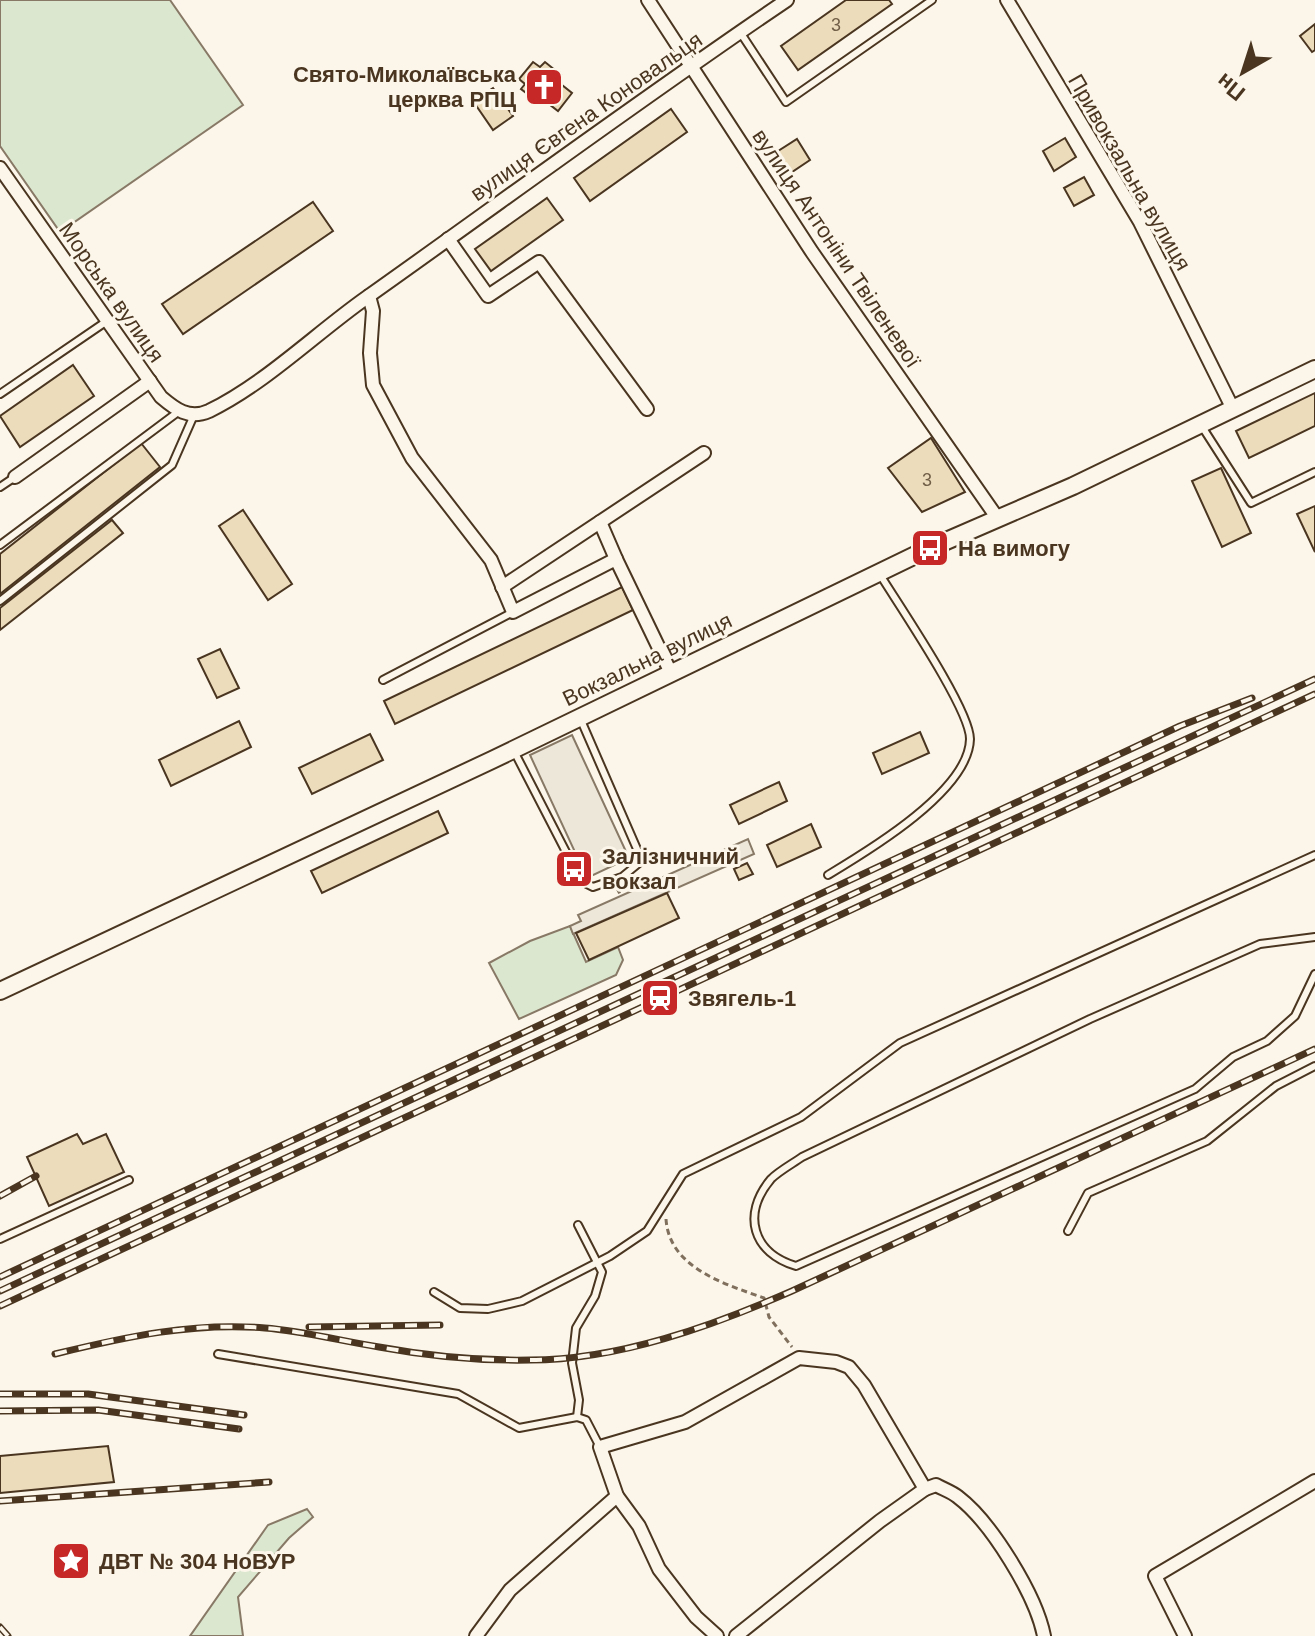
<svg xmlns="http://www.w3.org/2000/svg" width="1315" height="1636" viewBox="0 0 1315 1636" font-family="Arial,sans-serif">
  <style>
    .green { fill: #dce7d0; stroke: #887966; stroke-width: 2 }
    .parking { fill: #ede7d9; stroke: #887966; stroke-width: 2 }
    .building { fill: #ecdcbc; stroke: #4a3520; stroke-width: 2 }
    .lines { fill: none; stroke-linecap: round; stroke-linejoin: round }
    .service-casing { stroke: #4a3520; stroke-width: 10 }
    .minor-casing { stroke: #4a3520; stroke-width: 16 }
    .tertiary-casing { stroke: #4a3520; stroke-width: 20 }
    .path { stroke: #7f6f5c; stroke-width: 3; stroke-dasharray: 6 4; stroke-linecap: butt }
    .service { stroke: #fbf6e9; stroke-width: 6 }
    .minor { stroke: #fbf6e9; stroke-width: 12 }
    .tertiary { stroke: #fbf6e9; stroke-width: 16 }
    .rail-casing { stroke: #4a3520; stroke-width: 7 }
    .rail { stroke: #fbf6e9; stroke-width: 4; stroke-dasharray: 12; stroke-linecap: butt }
    .labels { text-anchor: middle; stroke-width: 6; stroke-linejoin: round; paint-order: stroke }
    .number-label { font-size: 18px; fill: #725f47 }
    .poi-label { font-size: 22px; font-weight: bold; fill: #4a3520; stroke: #fbf6e9; text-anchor: start }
    .street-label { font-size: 22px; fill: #4a3520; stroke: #fbf6e9 }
  </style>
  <rect width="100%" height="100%" fill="#fbf6e9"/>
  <g class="green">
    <path d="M0 0H170L243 105 60 232 0 146Z"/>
    <path d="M570 926 586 962 618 947 623 960 616 975 519 1019 489 963 530 941Z"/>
    <path d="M307 1509 313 1517 289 1538 238 1597 243 1636H190L268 1525Z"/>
  </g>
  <g class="parking">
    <path d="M572 735 629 858 587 878 530 755Z"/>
    <path d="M748 839 754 854 573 934 570 926 581 921 578 915Z"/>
  </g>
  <g class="building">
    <path d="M846 0H889L892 4 798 70 781 46Z"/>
    <path d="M1315 24V50L1312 52 1300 36Z"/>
    <path d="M533 62 540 67 545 62 561 75 557 81 572 93 558 111 541 98 538 102 521 89 525 84 519 79Z"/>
    <path d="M493 88 513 116 493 130 473 101Z"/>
    <path d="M671 109 687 132 590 201 574 178Z"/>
    <path d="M1065 138 1076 157 1054 171 1043 151Z"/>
    <path d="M797 139 810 160 789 174 775 153Z"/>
    <path d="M1084 177 1094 195 1074 206 1064 188Z"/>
    <path d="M547 198 563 220 491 271 475 249Z"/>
    <path d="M313 202 333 231 183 334 162 304Z"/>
    <path d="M73 365 94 396 20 447 0 416Z"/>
    <path d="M1315 393V426L1249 458 1236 431Z"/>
    <path d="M931 438 965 492 922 512 888 468Z"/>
    <path d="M141 443 160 467 0 594V554Z"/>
    <path d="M1221 468 1251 533 1222 547 1192 481Z"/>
    <path d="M1315 506V552L1297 514Z"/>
    <path d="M243 510 292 584 268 600 219 526Z"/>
    <path d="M112 520 123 533 0 630V608Z"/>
    <path d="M622 587 633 610 395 724 384 701Z"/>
    <path d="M220 649 239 688 217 698 198 659Z"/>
    <path d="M239 721 251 747 171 786 159 760Z"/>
    <path d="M920 732 929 753 882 774 873 753Z"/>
    <path d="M370 734 383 760 312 794 299 768Z"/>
    <path d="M779 782 787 801 739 824 730 805Z"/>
    <path d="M438 811 448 833 322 893 311 871Z"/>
    <path d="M811 824 821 847 777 867 767 845Z"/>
    <path d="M747 863 753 874 739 880 734 869Z"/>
    <path d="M667 893 679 918 589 960 576 933Z"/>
    <path d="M77 1134 83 1144 106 1134 124 1172 49 1206 27 1157Z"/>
    <path d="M108 1446 114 1482 0 1493V1456Z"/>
  </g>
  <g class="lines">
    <defs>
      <g id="service">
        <path d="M740 32 786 102 932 0"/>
        <path d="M0 394 107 321"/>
        <path d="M1201 425 1251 503 1315 472"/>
        <path d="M0 487 15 477"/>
        <path d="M0 545 178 412"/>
        <path d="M0 601 172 465 194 415"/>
        <path d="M383 680 513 612"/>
        <path d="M515 753 581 881 593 887 622 877 639 863 637 849 580 718"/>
        <path d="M828 875C868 851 969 791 970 739 970 709 898 604 879 573"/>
        <path d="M1315 937 1260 944 1090 1019 802 1157C792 1164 779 1171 771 1179 741 1215 753 1253 796 1266L1195 1089 1233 1057 1267 1041 1295 1016 1315 974"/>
        <path d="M1068 1231 1088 1193 1207 1141 1276 1086 1315 1066"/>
        <path d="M0 1239 129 1180"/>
        <path d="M434 1292 460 1308 488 1309 522 1301 610 1256 647 1231 683 1174 801 1117 900 1043 1315 855"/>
        <path d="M218 1354 458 1394 519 1428 577 1417 586 1420 600 1447"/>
        <path d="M577 1417 579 1400 572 1363 576 1328 595 1296 602 1272 578 1225"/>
      </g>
      <g id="minor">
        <path d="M648 0 812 252 996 516"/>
        <path d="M1007 0 1140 222 1233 409"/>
        <path d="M0 168 161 397C175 409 189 420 209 411 266 383 315 334 366 298 507 198 645 96 787 0"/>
        <path d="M448 239 488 296 539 262 647 409"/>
        <path d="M369 296 373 311 370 353 373 385 412 458 491 560 513 612 616 559 670 671"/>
        <path d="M15 477 150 381"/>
        <path d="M600 522 616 559"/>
        <path d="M502 587 704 453"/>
        <path d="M476 1636 510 1590 617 1496"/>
        <path d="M717 1636 696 1617 659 1569 639 1526 617 1496 600 1447 685 1422 799 1358 836 1362 849 1367 864 1385 925 1489"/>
        <path d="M736 1636 880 1521 925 1489 936 1485C943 1489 952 1492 958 1497 991 1522 1036 1595 1044 1636"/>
        <path d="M1185 1636 1155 1576 1315 1481"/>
      </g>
      <path id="tertiary" d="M0 991 492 760 930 548 1073 486 1315 369"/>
    </defs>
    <use href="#service" class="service-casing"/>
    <use href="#minor" class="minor-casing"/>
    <use href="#tertiary" class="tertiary-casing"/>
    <g class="path">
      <path d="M617 888 621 896"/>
      <path d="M666 1219C669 1268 725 1284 764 1298L769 1317 792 1347"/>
    </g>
    <use href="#service" class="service"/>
    <use href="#minor" class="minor"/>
    <use href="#tertiary" class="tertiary"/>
    <defs>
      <g id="rail">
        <path d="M0 1196 36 1176"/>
        <path d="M0 1277 1180 726 1252 698"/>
        <path d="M0 1291 1315 679"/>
        <path d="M0 1306 1315 694"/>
        <path d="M309 1327 440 1325"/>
        <path d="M55 1354C125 1337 192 1322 265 1328 303 1331 341 1341 379 1347 428 1356 479 1361 530 1360 619 1360 712 1326 792 1291L1315 1049"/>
        <path d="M0 1394H88L244 1415"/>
        <path d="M0 1411 98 1410 239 1429"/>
        <path d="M0 1501 269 1482"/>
        <path d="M0 1627 8 1636"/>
      </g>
    </defs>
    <use href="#rail" class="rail-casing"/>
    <use href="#rail" class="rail"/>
  </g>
  <defs>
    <symbol id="church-square" viewBox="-11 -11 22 22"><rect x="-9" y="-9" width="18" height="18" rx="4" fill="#c62828" stroke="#fbf6e9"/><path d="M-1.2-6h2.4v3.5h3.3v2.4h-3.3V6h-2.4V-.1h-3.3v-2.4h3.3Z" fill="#fff"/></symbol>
    <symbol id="bus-square" viewBox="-11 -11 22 22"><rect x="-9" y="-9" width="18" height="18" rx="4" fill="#c62828" stroke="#fbf6e9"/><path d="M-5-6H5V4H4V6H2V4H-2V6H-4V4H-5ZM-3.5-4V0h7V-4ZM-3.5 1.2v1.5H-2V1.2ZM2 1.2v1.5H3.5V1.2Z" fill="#fff"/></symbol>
    <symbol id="station-square" viewBox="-11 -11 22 22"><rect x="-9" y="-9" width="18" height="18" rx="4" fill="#c62828" stroke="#fbf6e9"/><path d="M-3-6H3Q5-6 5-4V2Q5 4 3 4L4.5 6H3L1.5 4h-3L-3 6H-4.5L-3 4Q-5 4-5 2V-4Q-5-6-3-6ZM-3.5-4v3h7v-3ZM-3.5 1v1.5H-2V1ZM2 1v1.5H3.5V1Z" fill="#fff"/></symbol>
    <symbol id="sight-square" viewBox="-11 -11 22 22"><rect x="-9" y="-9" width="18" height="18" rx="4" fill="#c62828" stroke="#fbf6e9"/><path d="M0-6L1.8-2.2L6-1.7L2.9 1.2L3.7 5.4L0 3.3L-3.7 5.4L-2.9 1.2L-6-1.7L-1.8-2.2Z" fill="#fff"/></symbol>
  </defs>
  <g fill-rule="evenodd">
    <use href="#church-square" x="522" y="65" width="44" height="44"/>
    <use href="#bus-square" x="908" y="526" width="44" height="44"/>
    <use href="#bus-square" x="552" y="847" width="44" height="44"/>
    <use href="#station-square" x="638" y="976" width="44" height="44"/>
    <use href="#sight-square" x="49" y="1539" width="44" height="44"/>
  </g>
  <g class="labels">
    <g class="number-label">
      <text x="836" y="31">3</text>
      <text x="927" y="486">3</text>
    </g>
    <g class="poi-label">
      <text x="516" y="82" text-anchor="end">Свято-Миколаївська<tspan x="516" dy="25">церква РПЦ</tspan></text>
      <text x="958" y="556">На вимогу</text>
      <text x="602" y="864">Залізничний<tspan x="602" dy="25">вокзал</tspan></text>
      <text x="688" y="1006">Звягель-1</text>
      <text x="99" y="1569">ДВТ № 304 НоВУР</text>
    </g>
    <g class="street-label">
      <text transform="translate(586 116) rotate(-35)" y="8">вулиця Євгена Коновальця</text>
      <text transform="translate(1130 172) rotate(60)" y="8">Привокзальна вулиця</text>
      <text transform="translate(837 248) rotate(56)" y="8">вулиця Антоніни Твіленевої</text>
      <text transform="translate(112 292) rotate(55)" y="8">Морська вулиця</text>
      <text transform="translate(647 659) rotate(-26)" y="8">Вокзальна вулиця</text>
    </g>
  </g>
  <g transform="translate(1243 72) rotate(219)" stroke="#fbf6e9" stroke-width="6" paint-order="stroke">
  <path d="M0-6L14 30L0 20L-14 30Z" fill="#4a3520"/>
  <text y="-12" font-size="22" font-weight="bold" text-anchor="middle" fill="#4a3520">Пн</text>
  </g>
</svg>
